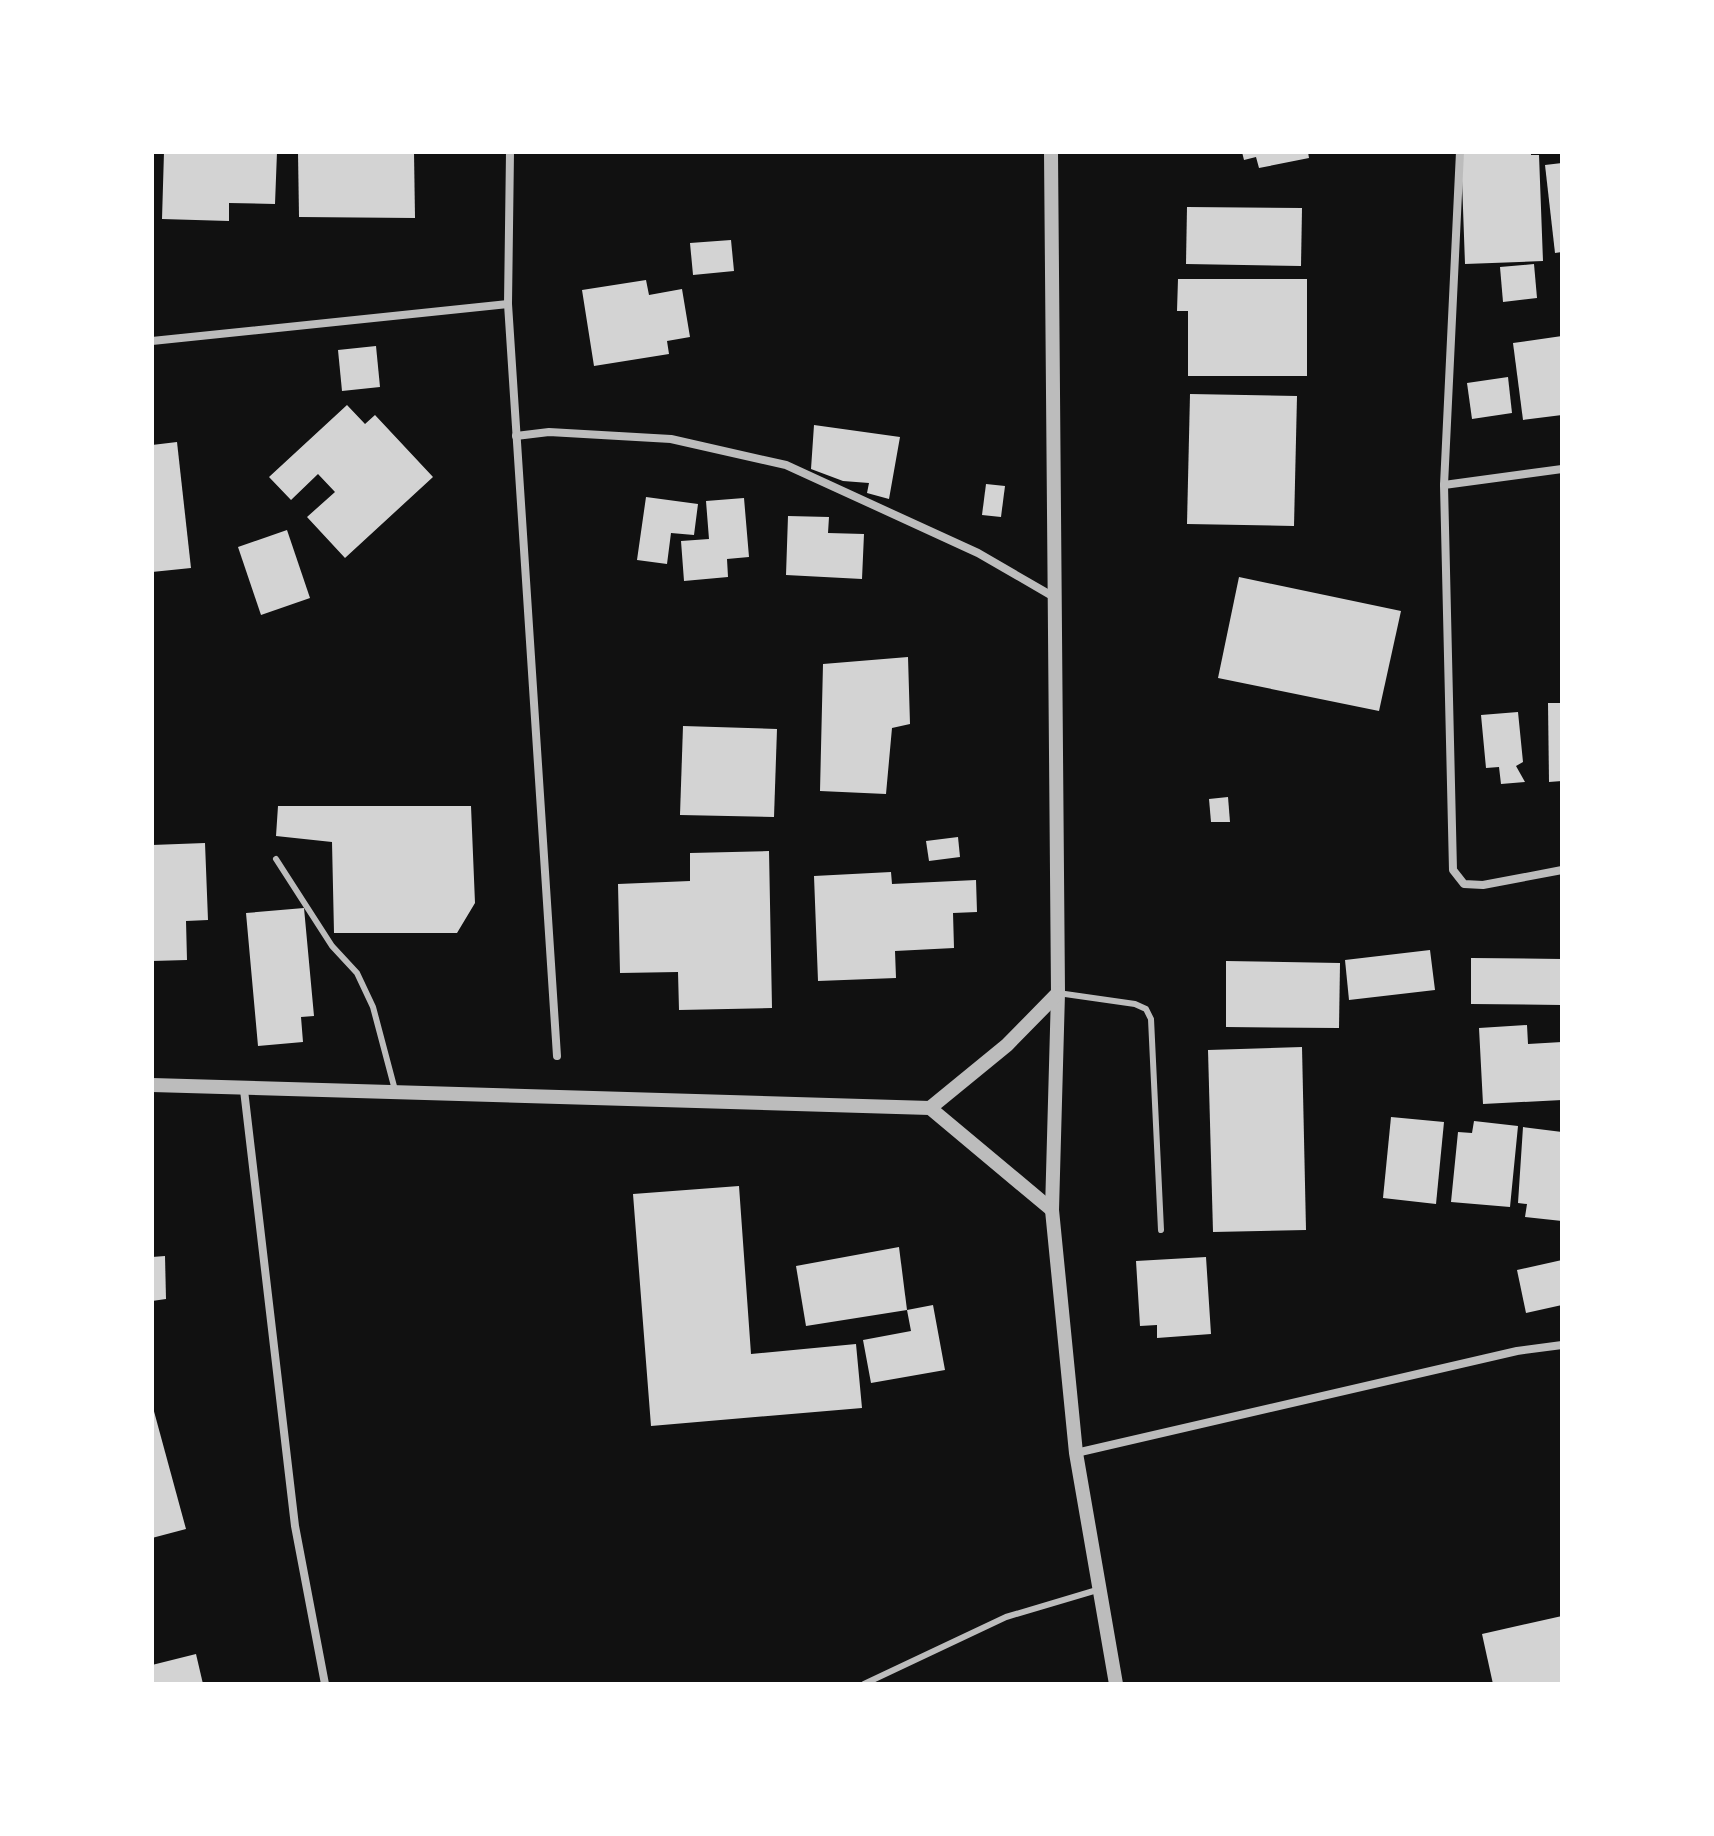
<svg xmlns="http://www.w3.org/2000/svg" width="1714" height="1836" viewBox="0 0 1714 1836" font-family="'Noto Sans',sans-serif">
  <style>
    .building { fill: #d3d3d3 }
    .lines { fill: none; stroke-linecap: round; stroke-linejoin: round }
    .service { stroke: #bcbcbc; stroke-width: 6 }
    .minor { stroke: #bcbcbc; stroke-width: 8 }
    .tertiary { stroke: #bcbcbc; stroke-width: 14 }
  </style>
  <rect width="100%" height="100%" fill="#111"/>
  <g class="building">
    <path d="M164 152H277L275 204 229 203V221L162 219Z"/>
    <path d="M298 152H414L415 218 299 217Z"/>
    <path d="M1242 152H1308L1309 158 1259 168 1256 157 1244 160Z"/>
    <path d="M1461 152H1531V155H1539L1543 261 1465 264Z"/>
    <path d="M1562 163V252L1555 253 1545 165Z"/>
    <path d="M1187 207 1302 208 1301 266 1186 264Z"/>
    <path d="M731 240 734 271 693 275 690 243Z"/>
    <path d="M1534 264 1537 298 1503 302 1500 267Z"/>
    <path d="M1178 279H1307V376H1188V311H1177Z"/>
    <path d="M646 280 649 295 682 289 690 337 667 341 669 354 594 366 582 290Z"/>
    <path d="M1562 336V415L1523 420 1513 343Z"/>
    <path d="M376 346 380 387 342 391 338 350Z"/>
    <path d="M1508 377 1512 413 1472 419 1467 383Z"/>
    <path d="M1190 394 1297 396 1294 526 1187 524Z"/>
    <path d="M347 405 365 424 375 415 433 477 345 558 307 517 335 492 318 474 291 500 269 477Z"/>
    <path d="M814 425 900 437 889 499 867 493 869 483 843 481 811 469Z"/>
    <path d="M177 442 191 568 152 572V445Z"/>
    <path d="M986 484 1005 486 1001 517 982 515Z"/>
    <path d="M646 497 698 504 694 535 671 533 667 564 637 560Z"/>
    <path d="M744 498 749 557 727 559 728 577 684 581 681 541 709 539 706 501Z"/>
    <path d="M788 516 829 517 828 533 864 534 862 579 786 575Z"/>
    <path d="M287 530 310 598 261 615 238 547Z"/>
    <path d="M1239 577 1401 611 1379 711 1218 678Z"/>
    <path d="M908 657 910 724 892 728 886 794 820 791 823 664Z"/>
    <path d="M1548 703H1562V781L1549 782Z"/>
    <path d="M1518 712 1523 762 1516 766 1525 782 1501 784 1499 767 1486 768 1481 715Z"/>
    <path d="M683 726 777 729 774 817 680 815Z"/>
    <path d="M1228 797 1230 822H1211L1209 799Z"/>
    <path d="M278 806H471L475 903 457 933H334L332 842 276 836Z"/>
    <path d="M958 837 960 857 929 861 926 841Z"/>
    <path d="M205 843 208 920 186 921 187 960 152 961V845Z"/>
    <path d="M769 851 772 1008 679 1010 678 972 620 973 618 884 690 881V853Z"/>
    <path d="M891 872 892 884 976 880 977 912 953 913 954 948 895 951 896 978 818 981 814 876Z"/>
    <path d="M304 908 314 1016 301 1017 303 1042 258 1046 246 913Z"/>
    <path d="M1430 950 1435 990 1349 1000 1345 960Z"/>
    <path d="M1471 958 1562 959V1005L1471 1004Z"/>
    <path d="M1226 961 1340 963 1339 1028 1226 1027Z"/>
    <path d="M1527 1025 1528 1044 1562 1042V1100L1483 1104 1479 1028Z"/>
    <path d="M1302 1047 1306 1230 1213 1232 1208 1050Z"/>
    <path d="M1391 1117 1444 1122 1436 1204 1383 1198Z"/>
    <path d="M1474 1121 1518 1126 1510 1207 1451 1202 1458 1132 1472 1133Z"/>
    <path d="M1523 1127 1562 1132V1221L1525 1217 1527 1204 1518 1203Z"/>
    <path d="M739 1186 751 1354 856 1344 862 1408 651 1426 633 1194Z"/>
    <path d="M899 1247 907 1310 806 1326 796 1266Z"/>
    <path d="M165 1256 166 1299 152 1301V1257Z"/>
    <path d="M1206 1257 1211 1334 1157 1338V1325L1140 1326 1136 1261Z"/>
    <path d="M1562 1260V1305L1526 1313 1517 1270Z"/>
    <path d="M933 1305 945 1370 871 1383 863 1340 911 1331 907 1310Z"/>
    <path d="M152 1404 186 1529 152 1538Z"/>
    <path d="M1562 1616V1684H1493L1482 1634Z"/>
    <path d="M196 1654 203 1684H152V1665Z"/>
  </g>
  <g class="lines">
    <g class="service">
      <path d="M276 859 332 946 357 973 373 1007 395 1090"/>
      <path d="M1058 993 1135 1004 1146 1009 1151 1019 1161 1230"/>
      <path d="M864 1684 1006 1617 1097 1590"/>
    </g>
    <g class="minor">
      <path d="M510 152 508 304 557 1056"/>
      <path d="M1460 152 1444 485 1453 870 1464 884 1483 885 1562 870"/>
      <path d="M152 341 508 304"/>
      <path d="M516 436 549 432 671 439 786 465 978 553 1054 597"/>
      <path d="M1444 485 1562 469"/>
      <path d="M244 1090 295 1526 325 1684"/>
      <path d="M1076 1453 1517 1351 1562 1345"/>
    </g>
    <g class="tertiary">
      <path d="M1051 152 1058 993 1052 1210 1076 1453 1116 1684"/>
      <path d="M152 1085 930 1108 1052 1210"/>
      <path d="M930 1108 1007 1045 1058 993"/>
    </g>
  </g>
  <rect width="1714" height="1836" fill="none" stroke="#ffffff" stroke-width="308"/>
</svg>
